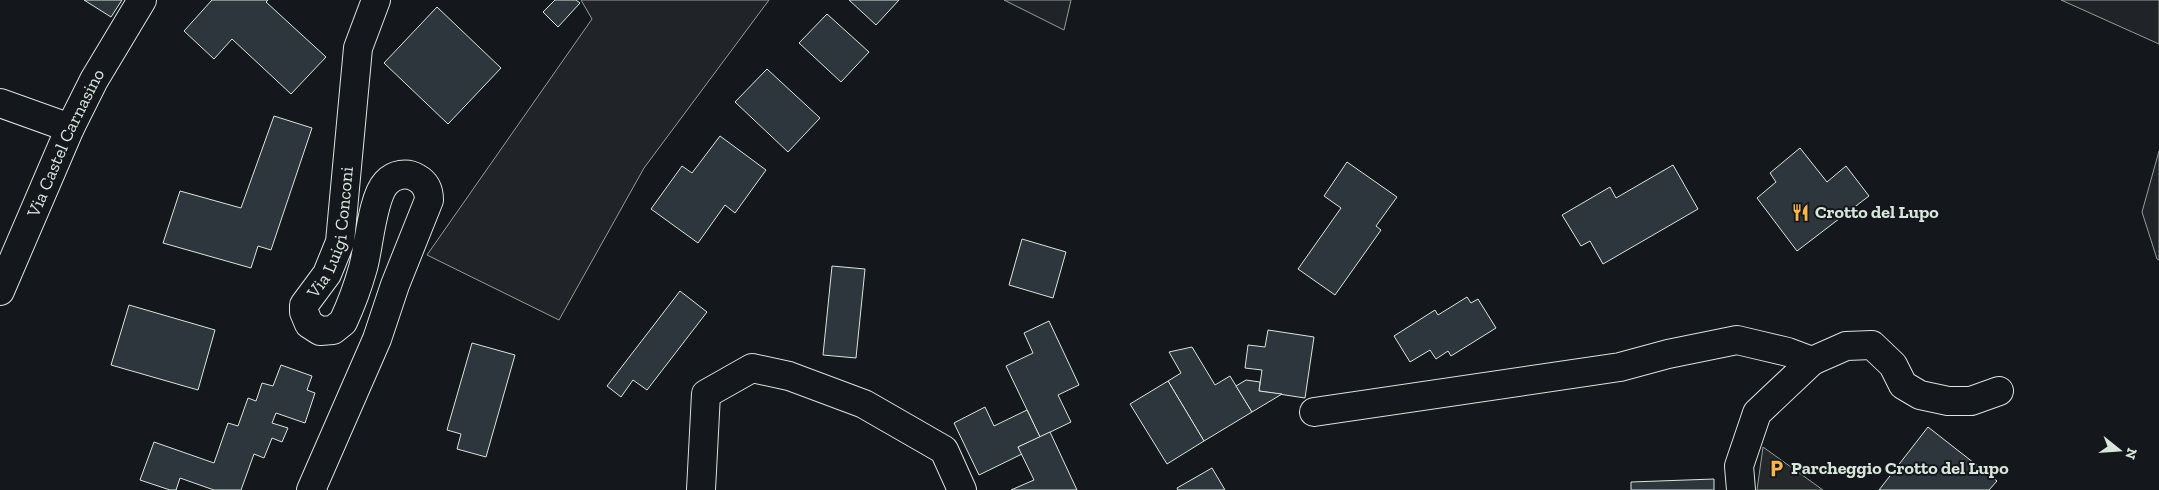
<svg xmlns="http://www.w3.org/2000/svg" width="2159" height="490" viewBox="0 0 2159 490" font-family="'Zilla Slab',serif">
  <style>
    .green { fill: #202428; stroke: #939e99 }
    .parking { fill: #24282b; stroke: #939e99 }
    .building { fill: #2c363c; stroke: #d8e6dc }
    .lines { fill: none; stroke-linecap: round; stroke-linejoin: round }
    .minor-casing { stroke: #d8e6dc; stroke-width: 30 }
    .minor { stroke: #14181c; stroke-width: 28 }
    .labels { text-anchor: middle; stroke-width: 4; stroke-linejoin: round; paint-order: stroke }
    .street-label { font-size: 18px; fill: #d8e6dc; stroke: #14181c }
    .poi-label { font-size: 18px; font-weight: bold; fill: #d8e6dc; stroke: #14181c; text-anchor: start }
  </style>
  <rect width="100%" height="100%" fill="#14181c"/>
  <g class="green">
    <path d="M581 0H769L644 168 559 320 427 255 592 19Z"/>
    <path d="M1004 0H1071L1064 30Z"/>
    <path d="M2061 0H2159V44Z"/>
    <path d="M2159 151V260L2157 259 2142 212Z"/>
  </g>
  <path class="parking" d="M1763 447 1823 490H1757Z"/>
  <g class="building">
    <path d="M84 0H122L111 17Z"/>
    <path d="M212 0H268L266 2 326 57 291 94 232 39 214 59 184 31Z"/>
    <path d="M555 0H576L580 3 558 27 543 12Z"/>
    <path d="M849 0H899L876 25Z"/>
    <path d="M437 7 501 68 448 124 384 63Z"/>
    <path d="M827 14 869 52 841 82 799 43Z"/>
    <path d="M767 69 820 118 788 152 735 102Z"/>
    <path d="M274 116 312 128 271 250 258 246 251 268 163 243 180 191 241 208Z"/>
    <path d="M720 136 766 170 735 213 725 205 698 243 651 209 682 166 692 173Z"/>
    <path d="M1800 148 1827 182 1846 166 1869 196 1797 251 1757 198 1776 182 1770 173Z"/>
    <path d="M1347 162 1397 197 1376 226 1381 230 1335 295 1298 269 1341 208 1324 196Z"/>
    <path d="M1673 165 1698 209 1603 264 1590 241 1581 246 1562 215 1610 187 1616 198Z"/>
    <path d="M1022 239 1066 252 1053 298 1009 285Z"/>
    <path d="M832 266 865 269 856 358 823 355Z"/>
    <path d="M680 291 707 312 647 390 633 380 621 397 607 386Z"/>
    <path d="M1467 297 1471 303 1478 299 1496 328 1451 356 1448 351 1436 359 1430 350 1410 362 1394 336 1435 310 1438 315Z"/>
    <path d="M129 305 215 330 198 390 111 365Z"/>
    <path d="M1049 321 1079 385 1058 395 1071 422 1040 437 1006 366 1033 353 1024 333Z"/>
    <path d="M1268 330 1314 337 1305 398 1259 391 1262 370 1245 368 1248 345 1265 347Z"/>
    <path d="M472 343 515 355 486 457 457 449 461 434 447 430Z"/>
    <path d="M1192 347 1215 385 1230 376 1252 412 1204 441 1168 381 1181 373 1169 352Z"/>
    <path d="M281 365 312 376 307 390 315 393 305 423 276 413 272 423 288 428 282 442 272 438 264 458 254 454 241 490H214L180 478 176 490H170L140 480 154 442 214 463 228 423 238 426 248 398 256 401 262 383 273 386Z"/>
    <path d="M1246 380 1260 382 1259 391 1282 394 1252 412 1236 386Z"/>
    <path d="M1168 381 1204 441 1167 464 1130 404Z"/>
    <path d="M985 407 994 426 1027 410 1040 437 1018 447 1022 454 979 475 954 423Z"/>
    <path d="M1928 427 1997 481 1989 490H1879Z"/>
    <path d="M1050 432 1077 490H1011L1034 480 1018 447Z"/>
    <path d="M1212 468 1225 490H1178L1177 488Z"/>
    <path d="M1714 479V490H1631V482Z"/>
  </g>
  <g class="lines">
    <defs>
      <g id="minor">
        <path d="M0 103 70 128"/>
        <path id="s1" d="M0 291 70 128 94 80 142 0"/>
        <path d="M1314 412 1620 367 1668 354 1737 340 1788 352 1812 361"/>
        <path id="s2" d="M311 490 377 339 395 285 429 200C429 191 426 183 417 178 407 172 394 174 386 183 372 198 369 247 363 268 358 286 351 305 343 322L333 330 320 331 309 324 304 312V305L327 274 340 242 358 48 376 0"/>
        <path d="M701 490 706 394 752 368 789 376 864 404 944 450 962 490"/>
        <path d="M1741 490 1739 466 1757 413 1812 361 1846 346 1872 345 1893 365 1903 385 1920 395 1948 401H1971L1999 391"/>
      </g>
    </defs>
    <use href="#minor" class="minor-casing"/>
    <use href="#minor" class="minor"/>
  </g>
  <defs>
    <symbol id="restaurant-bare" viewBox="-9 -9 18 18"><path d="M-5-6h1v4h1v-4h1v4h1v-4h1v5L-1.5 .5V6h-2V.5L-5-1ZM5-6V6H3V1.5H1.5Q1.5-4 5-6Z" fill="#ffb74d" stroke="#14181c" stroke-width="2.5" paint-order="stroke"/></symbol>
    <symbol id="parking-bare" viewBox="-9 -9 18 18"><path d="M-3.5-5.5H1a3.5 3.5 0 0 1 0 7H-1V5.5H-3.5ZM-1-3.4V-.6H.8a1.4 1.4 0 0 0 0-2.8Z" fill="#ffb74d" stroke="#14181c" stroke-width="2.5" paint-order="stroke"/></symbol>
  </defs>
  <g fill-rule="evenodd">
    <use href="#restaurant-bare" x="1788" y="200" width="25" height="25"/>
    <use href="#parking-bare" x="1764" y="456" width="25" height="25"/>
  </g>
  <g class="labels">
    <g class="street-label">
      <text dy="6" stroke="none"><textPath href="#s1" startOffset="162">Via Castel Carnasino</textPath></text>
      <text dy="6" stroke="none"><textPath href="#s2" startOffset="659">Via Luigi Conconi</textPath></text>
    </g>
    <g class="poi-label">
      <text x="1815" y="218">Crotto del Lupo</text>
      <text x="1791" y="474">Parcheggio Crotto del Lupo</text>
    </g>
  </g>
  <g transform="translate(2119 450) rotate(107)" stroke="#14181c" stroke-width="4" paint-order="stroke">
  <path d="M0-4L9 19L0 12L-9 19Z" fill="#d8e6dc"/>
  <text y="-8" font-size="14" font-weight="bold" text-anchor="middle" fill="#d8e6dc">N</text>
  </g>
</svg>
